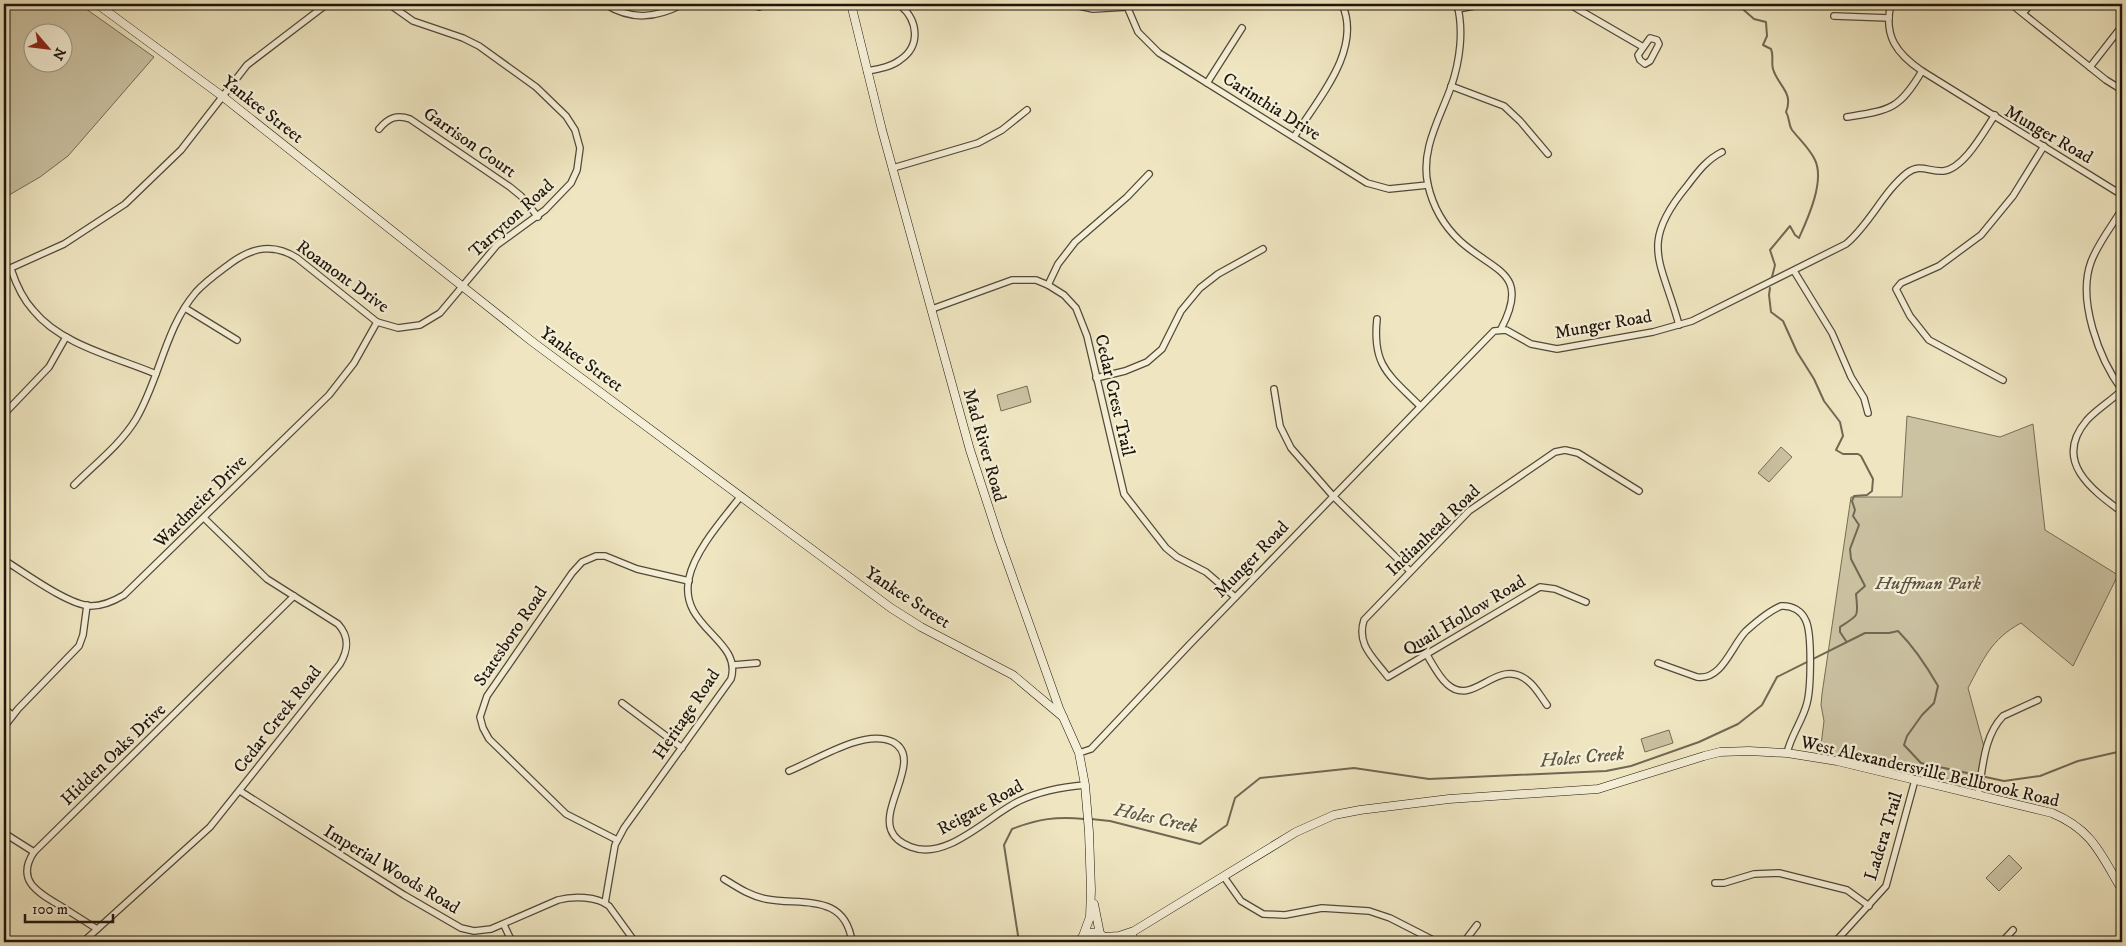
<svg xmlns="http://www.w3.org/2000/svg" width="2126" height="946" viewBox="0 0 2126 946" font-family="'IM FELL DW Pica',serif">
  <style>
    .green { fill: #cbc2a2; stroke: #746c56; fill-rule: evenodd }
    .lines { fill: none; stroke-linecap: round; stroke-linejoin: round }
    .stream { stroke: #706853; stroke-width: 2 }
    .street-casing { stroke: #524938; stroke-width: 8 }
    .secondary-casing { stroke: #1d150b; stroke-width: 9 }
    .street { stroke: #f5efd7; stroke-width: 5.5 }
    .secondary { stroke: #f5efd7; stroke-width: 8 }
    .labels { text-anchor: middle; stroke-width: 4.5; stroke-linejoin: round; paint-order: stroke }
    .street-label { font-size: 18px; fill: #1d150b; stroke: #f5efd7 }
    .park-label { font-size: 18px; font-style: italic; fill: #5a5240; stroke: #f5efd7 }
    .water-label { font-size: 19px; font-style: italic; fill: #5c5341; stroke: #f5efd7 }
  </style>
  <rect width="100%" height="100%" fill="#efe6c1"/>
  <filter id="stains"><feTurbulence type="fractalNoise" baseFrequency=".004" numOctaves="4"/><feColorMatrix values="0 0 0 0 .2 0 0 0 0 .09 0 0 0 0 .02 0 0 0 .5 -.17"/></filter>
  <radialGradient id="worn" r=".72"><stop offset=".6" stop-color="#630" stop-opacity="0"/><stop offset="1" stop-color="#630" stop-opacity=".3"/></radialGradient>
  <g class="green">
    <path d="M4 4H79L154 57 68 156 40 177 4 198ZM62 32V62H32V32Z"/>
    <path d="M1027 386 1031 402 1001 411 997 395Z"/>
    <path d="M1907 416 2000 437 2033 424 2045 530 2118 575 2073 666 2021 623C1991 639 1983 660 1968 688L1984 747 1977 785 1820 753 1824 721 1821 705 1822 694 1851 497H1902Z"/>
    <path d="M1781 447 1792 457 1769 482 1758 473Z"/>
    <path d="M1669 730 1673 743 1645 752 1641 739Z"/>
    <path d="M2009 855 2022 868 1999 891 1986 878Z"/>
  </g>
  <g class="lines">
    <g class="stream">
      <path d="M1737 4 1754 19 1766 22 1767 36 1763 45 1771 49C1774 56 1771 62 1773 69 1778 86 1794 92 1786 112 1790 118 1788 124 1792 130 1799 139 1810 149 1815 160 1825 181 1808 218 1799 238L1795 235 1790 226 1770 250 1775 265 1772 277"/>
      <path d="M1716 7H1720L1725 4"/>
      <path d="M1770 288 1769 295 1771 312 1783 321 1797 352 1814 379 1824 401 1840 422 1843 436 1836 450 1843 454H1858L1861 456 1873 479 1872 491 1867 495 1854 496 1852 501 1855 510 1853 516 1859 525 1850 549 1851 559 1865 586 1856 594C1858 617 1860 614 1840 627V632L1846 641"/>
      <path d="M1091 819 1110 821 1200 844 1227 825 1235 798 1260 778 1354 768 1429 779 1606 771 1631 766 1699 742 1738 724 1762 705 1777 677 1865 633H1889L1898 631C1915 648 1926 665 1938 686L1934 703 1922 715 1907 736 1904 745 1921 763 2004 781 2040 776 2078 761 2122 751"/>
      <path d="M1019 942 1004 845 1012 829C1038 819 1057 816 1084 819"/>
    </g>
    <defs>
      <g id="street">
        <path d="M605 4C632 21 656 18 683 4"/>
        <path d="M749 4 759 7 768 4"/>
        <path d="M1070 4 1093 9 1127 7"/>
        <path d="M1126 4 1138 32 1159 53 1367 183 1389 189 1428 185"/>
        <path d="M1457 4C1464 30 1460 61 1451 87 1440 118 1420 150 1428 185 1433 207 1444 226 1460 241 1494 272 1531 272 1501 329"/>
        <path d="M1569 4 1643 47"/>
        <path d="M1891 4C1883 36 1897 54 1922 71L2122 195"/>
        <path d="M2011 4 2106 80 2122 90"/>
        <path d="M1458 9 1485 4"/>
        <path d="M2023 13 2031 4"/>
        <path d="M1834 16 1889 18"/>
        <path d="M1650 38 1657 40 1659 44 1650 61 1645 64 1640 60 1638 55Z"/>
        <path d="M2090 67 2122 26"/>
        <path d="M867 71C878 69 891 67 900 60 921 46 918 21 901 6"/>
        <path d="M1207 83 1242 28"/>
        <path d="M1451 86 1504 106 1520 121 1548 154"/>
        <path d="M1847 117C1890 110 1899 110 1922 71"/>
        <path d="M379 129C388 118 397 114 410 119L510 187 521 196 538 217"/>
        <path d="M1294 137C1317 100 1363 50 1342 4"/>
        <path d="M893 168 978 143 1002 130 1027 110"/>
        <path d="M2122 209C2112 226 2098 243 2091 262 2077 300 2099 359 2122 390"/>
        <path d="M11 269C16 284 22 298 33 310 61 345 116 357 156 374"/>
        <path d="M4 271 64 244 125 204 181 150 247 65 327 4"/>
        <path d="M1794 271 1832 333 1851 377 1864 398 1868 413"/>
        <path d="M1048 285 1058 264 1075 242 1127 197 1149 174"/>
        <path d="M185 308 237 340"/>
        <path d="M932 309 1012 280H1036L1048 285 1064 295 1076 308 1087 336 1124 494 1166 548 1177 557 1206 572 1235 597"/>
        <path d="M1377 319C1372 366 1389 375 1420 406"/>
        <path d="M1679 325C1662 261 1638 245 1687 186 1697 173 1706 160 1722 152"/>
        <path d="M1096 378 1125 371 1147 362 1162 349 1181 311 1200 288 1218 274 1263 249"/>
        <path d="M2003 380 1929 340 1910 316 1896 289 1901 283 1939 266 1981 235 2013 196 2044 146"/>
        <path d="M1274 389 1280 426 1291 448 1333 496 1410 571"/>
        <path d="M2122 390C2111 401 2097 409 2087 420 2052 461 2092 490 2122 512"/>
        <path d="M4 414 49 367 66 337"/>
        <path d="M74 485C95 464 121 444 136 419 160 378 165 328 196 292 206 281 219 272 231 263 253 247 274 243 297 258L377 322 398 328 420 325 440 313 497 245 545 210 571 183 577 170 580 148 575 130 566 116 536 87 479 46 463 38 413 21 389 4"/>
        <path d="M4 560C25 573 68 605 91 606 103 606 114 601 124 595L329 395 354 363 377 322"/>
        <path d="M1586 602 1555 589 1540 587 1388 677C1374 658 1356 645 1364 620L1469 511 1555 452 1565 450 1578 453 1639 491"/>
        <path d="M1427 655C1433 665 1439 677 1447 684 1474 709 1497 655 1528 681 1536 687 1541 697 1547 705"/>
        <path d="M1658 663 1697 677C1722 681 1732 645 1746 631 1756 622 1769 611 1781 606 1792 605 1802 611 1806 621 1812 634 1811 688 1807 703 1803 720 1791 735 1787 753"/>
        <path d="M733 665 757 663"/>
        <path d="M622 703 682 748"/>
        <path d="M4 708 12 715"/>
        <path d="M4 727 18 709 79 646 83 635 87 605"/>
        <path d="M1079 753 1091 749 1190 644 1494 331 1506 330 1531 344 1557 349 1653 332 1692 321 1846 244C1870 224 1883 192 1907 173 1920 163 1929 172 1943 171 1964 169 1984 131 1995 115"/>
        <path d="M789 771C810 762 831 750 852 743 864 739 881 736 893 742 923 758 881 805 891 830 894 838 903 844 911 847 947 861 988 816 1019 801 1040 791 1061 787 1085 785"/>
        <path d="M240 791 404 895 461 928 474 931 491 929 558 900C573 896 597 896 609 906L635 942"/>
        <path d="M1978 795C1983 769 1983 737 2003 716L2038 700"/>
        <path d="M4 833 34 852"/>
        <path d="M617 840 566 814 489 739 483 728 480 717 487 696 572 573 582 562 596 556H605L637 569 689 581"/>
        <path d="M1224 877 1241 901 1263 914 1285 915 1322 908 1369 911 1390 918 1437 942"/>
        <path d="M724 879C737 887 750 896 766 899 801 906 845 892 852 942"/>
        <path d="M1715 883H1724L1754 874 1779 873 1847 890 1869 906"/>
        <path d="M605 903 615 845 624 828 731 679C743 639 678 628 689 578 695 550 723 519 741 496"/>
        <path d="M504 925 512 942"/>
        <path d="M97 929C86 922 75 915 64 908 41 894 14 882 34 852L294 596"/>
        <path d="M83 942 210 827 340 664C348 650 350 637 338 624L267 579 204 518"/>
        <path d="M1464 942 1477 925"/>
        <path d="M1835 942 1886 886 1915 780"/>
        <path d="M2002 942 2013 930"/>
      </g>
      <g id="secondary">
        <path d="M97 4 222 96 534 343 891 608 921 627 1013 675 1063 717"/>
        <path d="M851 4 882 130 970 450 999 539 1059 708 1079 753 1085 785 1089 832 1091 890 1090 917 1083 936"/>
        <path d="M1094 904 1100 934"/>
        <path d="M1104 937 1119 936 1134 931 1296 832 1334 815 1360 810 1449 799 1598 789 1704 756 1720 752 1749 751 1787 753 1837 761 2052 813C2093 830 2101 855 2122 890"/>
        <path d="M1079 942C1084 932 1094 930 1103 936"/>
        <path d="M1121 942 1132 935"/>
      </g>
    </defs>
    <use href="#street" class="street-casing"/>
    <use href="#secondary" class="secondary-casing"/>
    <use href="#street" class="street"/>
    <use href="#secondary" class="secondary"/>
  </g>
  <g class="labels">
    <g class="street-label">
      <text transform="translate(1272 106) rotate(32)" y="6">Carinthia Drive</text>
      <text transform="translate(263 109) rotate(38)" y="6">Yankee Street</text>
      <text transform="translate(2049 134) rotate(30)" y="6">Munger Road</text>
      <text transform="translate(470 142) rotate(35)" y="6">Garrison Court</text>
      <text transform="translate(511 218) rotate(-42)" y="6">Tarryton Road</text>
      <text transform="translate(343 276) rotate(36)" y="6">Roamont Drive</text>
      <text transform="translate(1603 324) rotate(-10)" y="6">Munger Road</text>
      <text transform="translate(582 359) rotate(36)" y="6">Yankee Street</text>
      <text transform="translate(1115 395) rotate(77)" y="6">Cedar Crest Trail</text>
      <text transform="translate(985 445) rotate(74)" y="6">Mad River Road</text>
      <text transform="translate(200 501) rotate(-45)" y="6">Wardmeier Drive</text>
      <text transform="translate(1433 530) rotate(-44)" y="6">Indianhead Road</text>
      <text transform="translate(1251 559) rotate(-46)" y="6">Munger Road</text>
      <text transform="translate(908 597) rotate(33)" y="6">Yankee Street</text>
      <text transform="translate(1464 615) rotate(-31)" y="6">Quail Hollow Road</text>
      <text transform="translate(510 636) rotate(-56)" y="6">Statesboro Road</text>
      <text transform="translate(686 714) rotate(-56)" y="6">Heritage Road</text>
      <text transform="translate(277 719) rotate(-52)" y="6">Cedar Creek Road</text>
      <text transform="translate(113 754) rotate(-44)" y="6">Hidden Oaks Drive</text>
      <text transform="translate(1930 771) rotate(13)" y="6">West Alexandersville Bellbrook Road</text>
      <text transform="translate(980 807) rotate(-29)" y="6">Reigate Road</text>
      <text transform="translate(1883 836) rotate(-73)" y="6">Ladera Trail</text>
      <text transform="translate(392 869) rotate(31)" y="6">Imperial Woods Road</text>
    </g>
    <g class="park-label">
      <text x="1928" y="589">Huffman Park</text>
    </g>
    <g class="water-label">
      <text transform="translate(1582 756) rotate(-5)" y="7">Holes Creek</text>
      <text transform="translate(1156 817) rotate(12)" y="7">Holes Creek</text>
    </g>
  </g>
  <rect width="2126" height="946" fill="none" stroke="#efe6c1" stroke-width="20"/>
  <rect x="5" y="5" width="2116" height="936" fill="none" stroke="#1d150b" stroke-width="2.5"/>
  <rect x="10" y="10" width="2106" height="926" fill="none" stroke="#1d150b"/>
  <g transform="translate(48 48) rotate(118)"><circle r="24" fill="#f5efd7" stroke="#9f9885"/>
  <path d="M0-4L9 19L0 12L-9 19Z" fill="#8f2418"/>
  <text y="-8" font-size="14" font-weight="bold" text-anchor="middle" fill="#1d150b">N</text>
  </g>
  <path d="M25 914v8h88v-8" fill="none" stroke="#1d150b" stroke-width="2.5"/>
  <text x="32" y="914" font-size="15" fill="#1d150b" stroke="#f5efd7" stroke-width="4" paint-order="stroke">100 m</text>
  <rect width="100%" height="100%" filter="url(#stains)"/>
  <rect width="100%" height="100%" fill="url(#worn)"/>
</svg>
